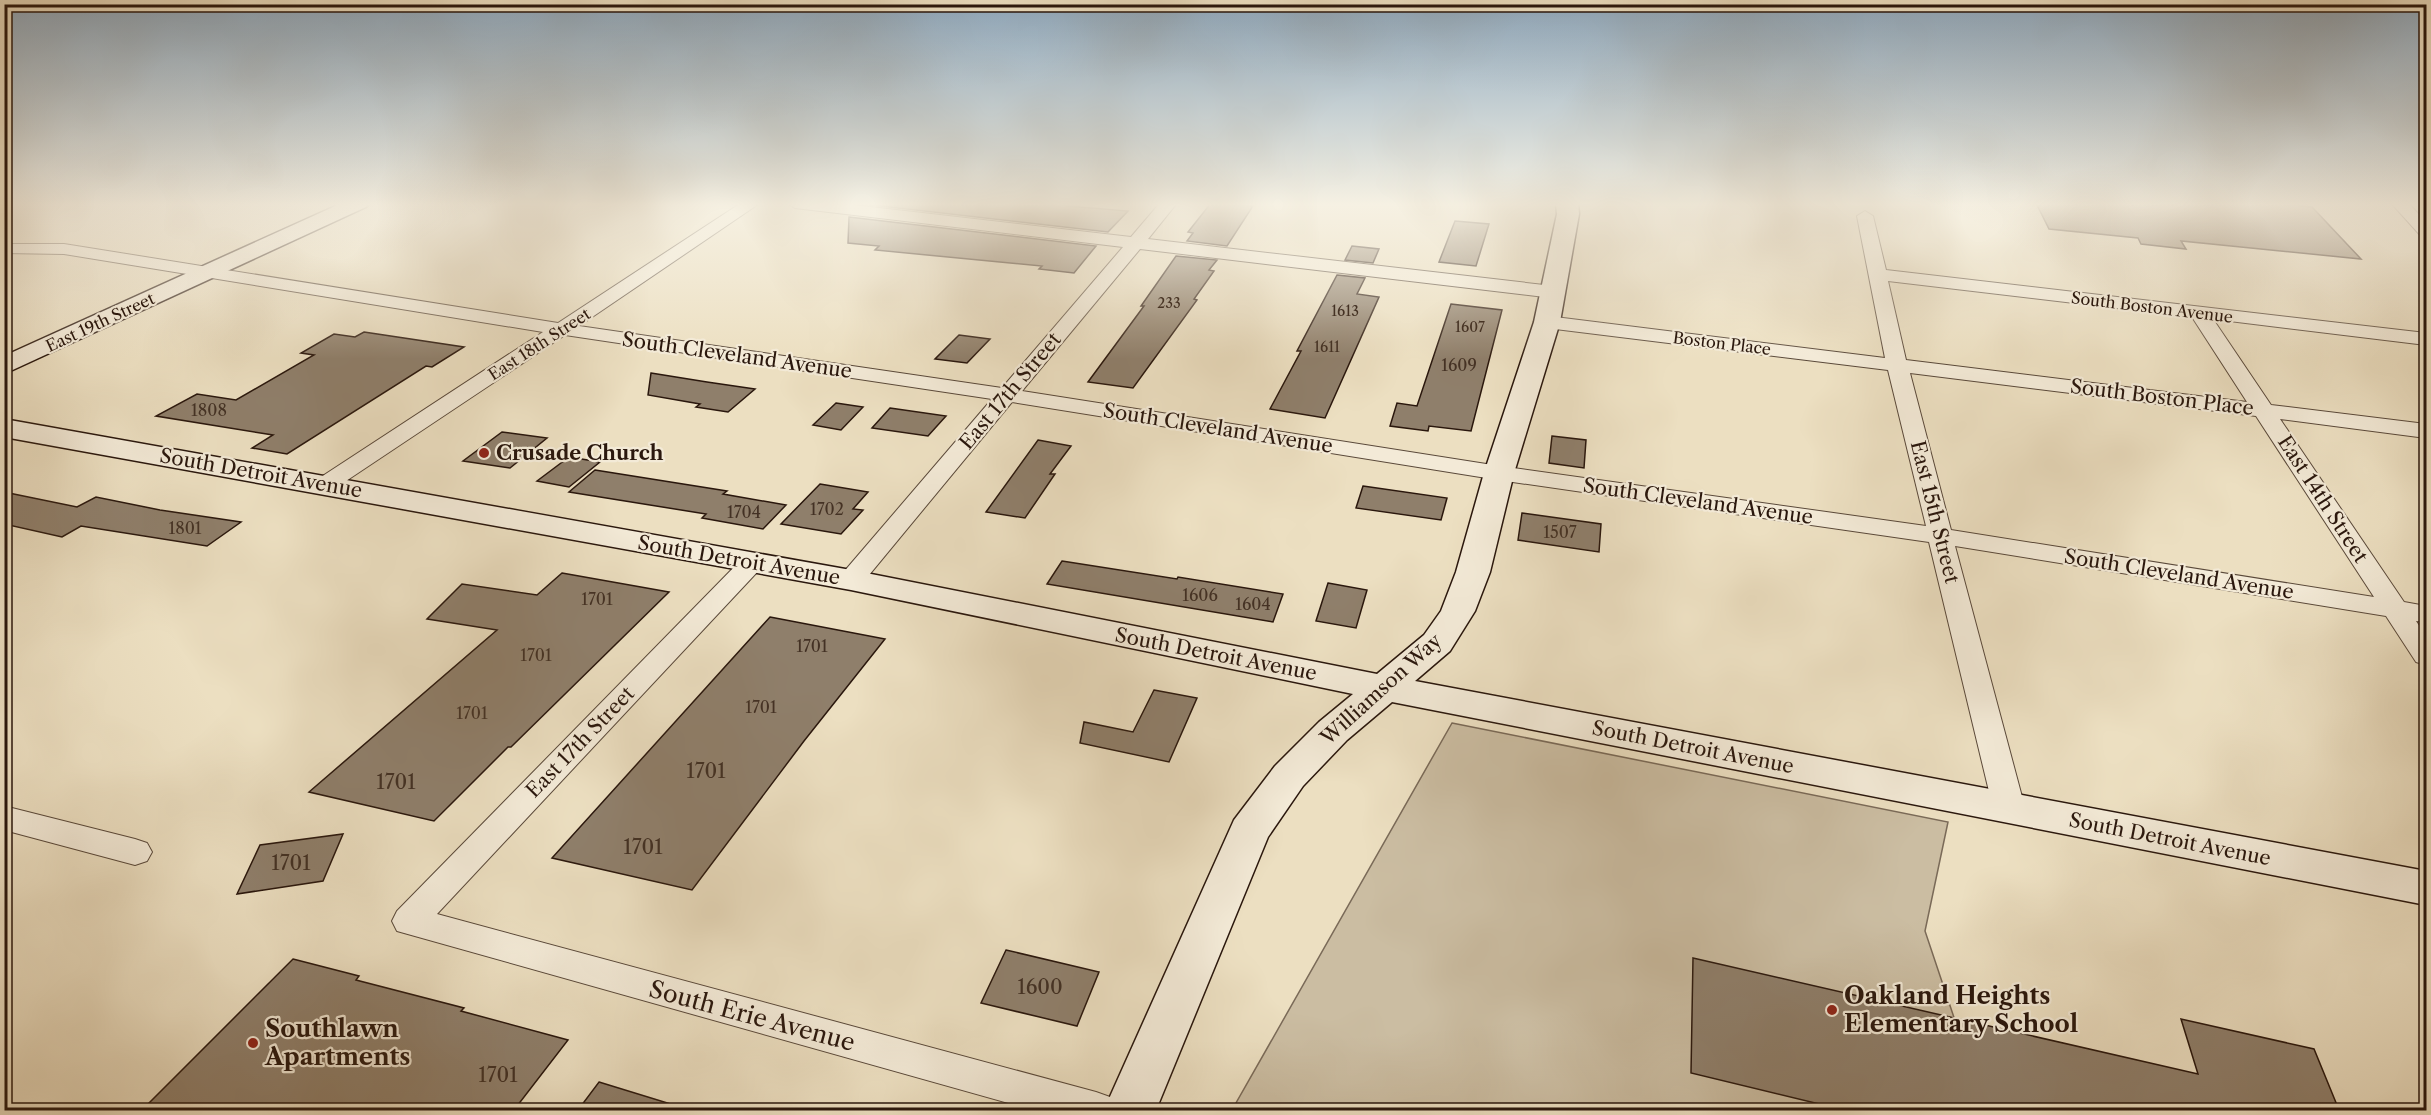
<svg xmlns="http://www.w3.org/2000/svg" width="2431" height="1115" viewBox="0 0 2431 1115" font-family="'Libre Caslon Text',serif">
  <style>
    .green { fill: #cbbda2; stroke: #7a6a58; stroke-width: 1.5 }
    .building { fill: #8f7f6b; stroke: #2a170d; stroke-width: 1.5 }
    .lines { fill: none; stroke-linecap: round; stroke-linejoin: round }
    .street-casing { stroke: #5a493a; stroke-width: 2 }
    .secondary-casing { stroke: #2a170d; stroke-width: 3 }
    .street { fill: #f3ead7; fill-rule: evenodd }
    .secondary { fill: #f3ead7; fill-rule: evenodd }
    .poi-dot { fill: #8f2418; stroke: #f3ead7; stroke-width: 2 }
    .labels { text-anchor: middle; stroke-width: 4.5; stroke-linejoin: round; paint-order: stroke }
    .far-number-label { font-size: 14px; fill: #433124 }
    .far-street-label { font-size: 16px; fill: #2a170d; stroke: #f3ead7 }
    .number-label { font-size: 16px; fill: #433124 }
    .street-label { font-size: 20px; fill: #2a170d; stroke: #f3ead7 }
    .poi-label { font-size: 20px; font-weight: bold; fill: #2a170d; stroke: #f3ead7; text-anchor: start }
    .near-number-label { font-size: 20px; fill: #433124 }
    .near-poi-label { font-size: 24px; font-weight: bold; fill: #2a170d; stroke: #f3ead7; text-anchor: start }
    .near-street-label { font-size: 24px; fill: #2a170d; stroke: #f3ead7 }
  </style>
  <rect width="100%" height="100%" fill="#ecdfc1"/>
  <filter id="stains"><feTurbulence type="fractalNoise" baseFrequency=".00333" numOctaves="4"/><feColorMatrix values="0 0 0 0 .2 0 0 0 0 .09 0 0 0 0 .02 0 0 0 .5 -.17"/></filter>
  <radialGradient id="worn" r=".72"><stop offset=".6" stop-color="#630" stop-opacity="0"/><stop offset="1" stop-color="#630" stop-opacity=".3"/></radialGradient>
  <path class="green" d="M1452 723 1948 822 1925 931 1985 1110H1232Z"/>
  <g class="building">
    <path d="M855 203H1033L1128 211 1108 232Z"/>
    <path d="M1211 203 1253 206 1227 246 1187 241 1193 233 1188 232Z"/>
    <path d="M2036 203H2274L2312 207 2361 259 2181 241 2186 249 2141 244 2138 238 2049 229Z"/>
    <path d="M849 217 1096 246 1074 273 1039 269 1042 266 875 250 879 246 848 243Z"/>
    <path d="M1455 221 1489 224 1476 266 1439 262Z"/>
    <path d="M1352 246 1379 249 1373 263 1345 260Z"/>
    <path d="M1176 256 1217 260 1209 270 1214 271 1194 299 1197 300 1133 388 1088 382 1144 306H1141Z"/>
    <path d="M1337 275 1365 278 1357 294 1379 297 1325 418 1270 409 1301 351H1297Z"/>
    <path d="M1451 304 1502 310 1471 431 1429 426 1428 431 1390 426 1397 403 1417 406Z"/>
    <path d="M364 332 464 347 432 367 426 366 287 454 252 448 273 435 156 416 197 394 236 400 314 355 301 353 334 334 355 337Z"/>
    <path d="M959 335 990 339 967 363 935 359Z"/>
    <path d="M651 373 707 382 755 389 728 412 696 407 700 404 648 395Z"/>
    <path d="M836 403 863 407 841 430 813 425Z"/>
    <path d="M890 408 946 416 928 436 872 428Z"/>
    <path d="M502 432 547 438 510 468 463 461Z"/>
    <path d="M1552 436 1586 440 1584 468 1549 463Z"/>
    <path d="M1038 440 1071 446 1050 474H1055L1025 518 986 512Z"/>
    <path d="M569 457 600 462 569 487 537 481Z"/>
    <path d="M595 470 727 491 723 494 786 505 763 529 702 518 706 514 569 492Z"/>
    <path d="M820 484 868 492 853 509 863 510 841 534 781 524Z"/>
    <path d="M1363 486 1447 498 1441 520 1356 508Z"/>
    <path d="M4 492 77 507 96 497 160 510 241 522 207 546 81 526 62 537 4 524Z"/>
    <path d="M1522 513 1601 524 1599 552 1518 540Z"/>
    <path d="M1062 561 1177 579 1178 577 1283 594 1273 622 1047 584Z"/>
    <path d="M562 573 669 592 511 747H508L434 821 309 792 497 630 427 619 462 584 537 595Z"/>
    <path d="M1328 583 1367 590 1356 628 1316 621Z"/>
    <path d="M770 617 885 639 804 741 692 890 552 858Z"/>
    <path d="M1154 690 1197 698 1169 762 1080 743 1084 722 1133 732Z"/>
    <path d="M343 834 323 881 237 894 260 845Z"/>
    <path d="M1006 950 1099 972 1077 1026 981 1003Z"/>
    <path d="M1693 958 2198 1074 2181 1019 2314 1049 2339 1110H1844L1691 1073Z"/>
    <path d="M293 959 359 976 356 980 464 1008 461 1011 568 1040 514 1110H142Z"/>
    <path d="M599 1082 674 1105 673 1110H578Z"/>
  </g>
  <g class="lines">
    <defs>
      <g id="street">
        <path d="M741 203H760L579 326 1002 388 1123 247 795 208 787 203H836L1131 237 1160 203H1177L1148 239 1553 286 1560 288 1562 292 1560 296 1553 298 1140 249 1022 391 1499 466 1926 526 1888 370 1547 328 1540 326 1537 322 1540 318 1547 316 1885 358 1857 216 1865 211 1873 216 1886 270 2426 333V345L2213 319 2271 405 2426 424V438L2280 419 2404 602 2426 606V622L2416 621 2426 636V665L2416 662 2386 616 1955 546 2025 808 2020 816 2009 820 1998 816 1993 808 1929 542 1499 480 1012 402 860 586 851 588 842 586 838 580 842 574 992 399 565 335 334 489 326 491 318 489 314 484 318 479 543 332 64 254 4 253V245L9 244H64L558 323ZM1888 281 2192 317 2247 402 1906 360ZM1910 373 2256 416 2374 597 1951 530Z"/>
        <path d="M2391 203H2408L2426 222V236L2420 235Z"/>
        <path d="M752 555 761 558 765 563 761 568 437 914 1096 1092 1110 1097 1116 1110H1033L397 931 392 921 397 911 743 558Z"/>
        <path d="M4 806 135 839 147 843 152 852 147 861 135 865 4 830Z"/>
      </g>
      <g id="secondary">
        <path d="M342 203H370L366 207 4 374V356Z"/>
        <path d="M1556 203H1578L1579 214 1560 322 1514 473 1490 572 1475 611 1450 651 1415 681 2426 871V905L1392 702 1347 740 1303 786 1268 837 1156 1110H1104L1234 820 1275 766 1319 722 1353 694 851 590 4 437V419L851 570 1377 674 1424 635 1441 611 1456 572 1484 473 1534 322 1557 214Z"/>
      </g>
    </defs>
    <use href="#street" class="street-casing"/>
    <use href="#secondary" class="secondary-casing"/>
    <use href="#street" class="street"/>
    <use href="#secondary" class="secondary"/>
  </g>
  <linearGradient id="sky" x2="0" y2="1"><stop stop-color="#8faac0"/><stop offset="0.57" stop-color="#f6f1e3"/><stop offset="1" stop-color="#f6f1e3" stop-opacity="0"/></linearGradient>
  <rect width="2431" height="359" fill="url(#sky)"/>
  <g class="poi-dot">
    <circle cx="484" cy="453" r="6"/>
    <circle cx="1832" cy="1010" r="6"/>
    <circle cx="253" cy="1043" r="6"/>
  </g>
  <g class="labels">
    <g class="far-number-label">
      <text x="1169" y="308">233</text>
      <text x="1345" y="316">1613</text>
      <text x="1470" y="332">1607</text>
      <text x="1327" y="352">1611</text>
    </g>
    <g class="far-street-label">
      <text transform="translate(2152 307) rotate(7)" y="6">South Boston Avenue</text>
      <text transform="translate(100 322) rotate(-25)" y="6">East 19th Street</text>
      <text transform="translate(1722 343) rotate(7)" y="6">Boston Place</text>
      <text transform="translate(539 344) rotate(-33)" y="6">East 18th Street</text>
    </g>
    <g class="number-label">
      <text x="1459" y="371">1609</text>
      <text x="209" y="416">1808</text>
      <text x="827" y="515">1702</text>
      <text x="744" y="518">1704</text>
      <text x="185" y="534">1801</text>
      <text x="1560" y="538">1507</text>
      <text x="1200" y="601">1606</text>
      <text x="597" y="605">1701</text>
      <text x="1253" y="610">1604</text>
      <text x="812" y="652">1701</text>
      <text x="536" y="661">1701</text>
      <text x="761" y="713">1701</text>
      <text x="472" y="719">1701</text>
    </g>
    <g class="street-label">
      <text transform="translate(737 355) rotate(8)" y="7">South Cleveland Avenue</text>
      <text transform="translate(1010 391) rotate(-50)" y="7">East 17th Street</text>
      <text transform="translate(2162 397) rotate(7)" y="7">South Boston Place</text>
      <text transform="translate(1218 428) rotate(9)" y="7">South Cleveland Avenue</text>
      <text transform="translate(261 473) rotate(10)" y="7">South Detroit Avenue</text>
      <text transform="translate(2323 499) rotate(57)" y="7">East 14th Street</text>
      <text transform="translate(1698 501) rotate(8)" y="7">South Cleveland Avenue</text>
      <text transform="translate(1935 512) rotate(76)" y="7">East 15th Street</text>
      <text transform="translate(739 560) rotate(10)" y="7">South Detroit Avenue</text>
      <text transform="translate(2179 574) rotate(9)" y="7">South Cleveland Avenue</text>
      <text transform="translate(1216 654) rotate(11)" y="7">South Detroit Avenue</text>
      <text transform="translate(1381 689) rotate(-42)" y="7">Williamson Way</text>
      <text transform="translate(580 742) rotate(-46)" y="7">East 17th Street</text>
      <text transform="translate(1693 747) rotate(11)" y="7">South Detroit Avenue</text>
      <text transform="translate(2170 839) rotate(11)" y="7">South Detroit Avenue</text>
    </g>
    <g class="poi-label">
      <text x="496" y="460">Crusade Church</text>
    </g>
    <g class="near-number-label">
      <text x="706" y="778">1701</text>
      <text x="396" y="789">1701</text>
      <text x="643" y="854">1701</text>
      <text x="291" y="870">1701</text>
      <text x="1040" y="994">1600</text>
      <text x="498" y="1082">1701</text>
    </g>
    <g class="near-poi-label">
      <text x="1844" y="1004">Oakland Heights<tspan x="1844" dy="28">Elementary School</tspan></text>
      <text x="265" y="1037">Southlawn<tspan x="265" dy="28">Apartments</tspan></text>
    </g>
    <g class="near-street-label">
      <text transform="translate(752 1016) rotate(15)" y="8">South Erie Avenue</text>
    </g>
  </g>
  <rect width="2431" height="1115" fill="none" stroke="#ecdfc1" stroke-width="24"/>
  <rect x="6" y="6" width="2419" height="1103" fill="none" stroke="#2a170d" stroke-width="3"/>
  <rect x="12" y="12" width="2407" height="1091" fill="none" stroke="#2a170d" stroke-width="1.5"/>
  <rect width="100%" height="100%" filter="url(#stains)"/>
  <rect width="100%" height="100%" fill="url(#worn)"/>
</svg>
